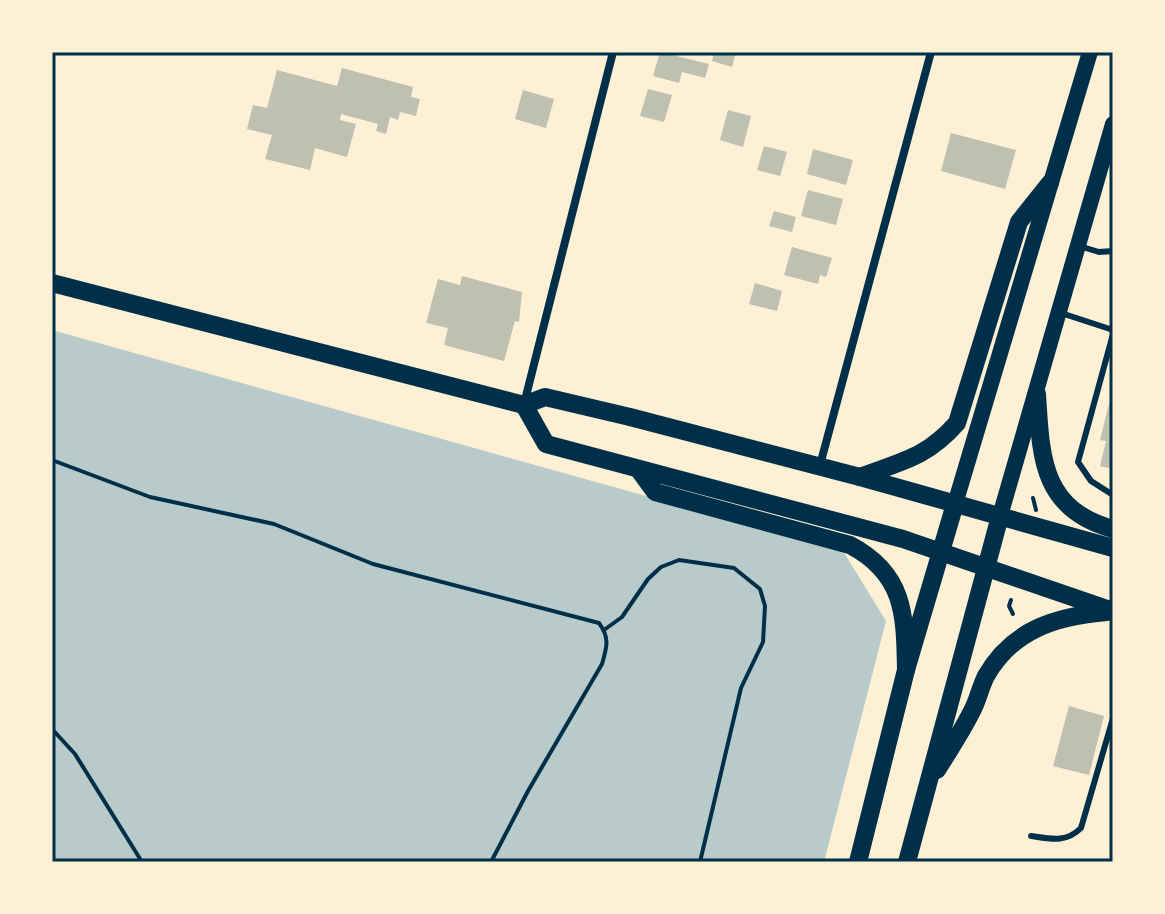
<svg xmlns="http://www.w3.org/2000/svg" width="1165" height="914" viewBox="0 0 1165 914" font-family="Jost,sans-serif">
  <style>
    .green { fill: #b9caca }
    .building { fill: #bec0b2 }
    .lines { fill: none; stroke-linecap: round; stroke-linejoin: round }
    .path { stroke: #003049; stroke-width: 4 }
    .service { stroke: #003049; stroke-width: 6 }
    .minor { stroke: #003049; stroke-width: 8 }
    .secondary { stroke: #003049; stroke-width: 16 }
    .primary { stroke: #003049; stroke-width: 18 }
    .neatline { fill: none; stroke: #003049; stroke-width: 3 }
  </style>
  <rect width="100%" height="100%" fill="#fdf0d5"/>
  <path class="green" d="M52 330 843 551 886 621 824 862H52Z"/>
  <g class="building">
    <path d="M660 52 709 64 705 78 682 72 679 83 653 76Z"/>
    <path d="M714 52H736L732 67 712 61Z"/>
    <path d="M342 68 413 87 411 97 420 99 416 116 400 112 398 120 390 117 386 134 376 131 378 124 341 114 340 120 356 124 347 157 315 148 310 170 265 159 272 135 247 129 253 105 267 108 277 70 337 86Z"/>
    <path d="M648 89 672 95 664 122 640 116Z"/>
    <path d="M523 90 554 99 546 128 515 119Z"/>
    <path d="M728 110 751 116 743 147 720 140Z"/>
    <path d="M951 133 1016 150 1005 189 941 171Z"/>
    <path d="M764 146 787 152 780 176 757 170Z"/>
    <path d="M813 149 853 160 846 185 807 174Z"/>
    <path d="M808 190 843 199 836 225 801 216Z"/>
    <path d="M774 211 796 217 792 232 769 226Z"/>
    <path d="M792 247 832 258 826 277 820 275 818 284 784 275Z"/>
    <path d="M462 276 522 292 519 322 515 321 504 361 444 345 448 328 426 323 438 279 460 285Z"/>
    <path d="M755 283 782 291 777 311 749 304Z"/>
    <path d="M1109 404 1113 405V469L1100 466 1106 441 1100 440Z"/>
    <path d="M1069 706 1104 716 1089 775 1053 766Z"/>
  </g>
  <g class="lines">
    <g class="path">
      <path d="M52 460 150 497 274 524 373 564 599 623C610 638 607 647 602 664L528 791 491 862"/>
      <path d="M1033 498 1036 510"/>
      <path d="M1011 600 1009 606 1013 614"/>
      <path d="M604 630 622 617 648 579 661 567 679 560 734 568 760 589 765 606 763 642 741 688 700 862"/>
      <path d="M52 729 75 754 142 862"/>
    </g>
    <g class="service">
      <path d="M1079 246 1099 252 1113 251"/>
      <path d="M1061 313 1113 330"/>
      <path d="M1113 334 1078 462 1091 481 1113 495"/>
      <path d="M1031 836C1051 839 1066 843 1081 828L1113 718"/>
    </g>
    <g class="minor">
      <path d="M524 404 613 52"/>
      <path d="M820 465 931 52"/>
    </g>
    <g class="secondary">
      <path d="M955 504 1090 52"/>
      <path d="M1000 516 1113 124"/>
    </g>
    <g class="primary">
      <path d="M52 283 524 405 545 397 630 417 860 477 1113 548"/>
      <path d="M1037 394C1041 457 1041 509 1113 529"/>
      <path d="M524 405 546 444 903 539 1113 611"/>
      <path d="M639 470 655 492 850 545C905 574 905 615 906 670"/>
      <path d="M860 477C902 461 926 458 957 423L1019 222 1050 183"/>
      <path d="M937 770C949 751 962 731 972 711 978 700 980 688 986 676 1012 630 1056 616 1107 612"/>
      <path d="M858 862 906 670 955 504"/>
      <path d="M907 862 1000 516"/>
    </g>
  </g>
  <rect width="1165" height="914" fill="none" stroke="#fdf0d5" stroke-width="108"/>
  <rect x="54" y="54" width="1057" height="806" class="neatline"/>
</svg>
